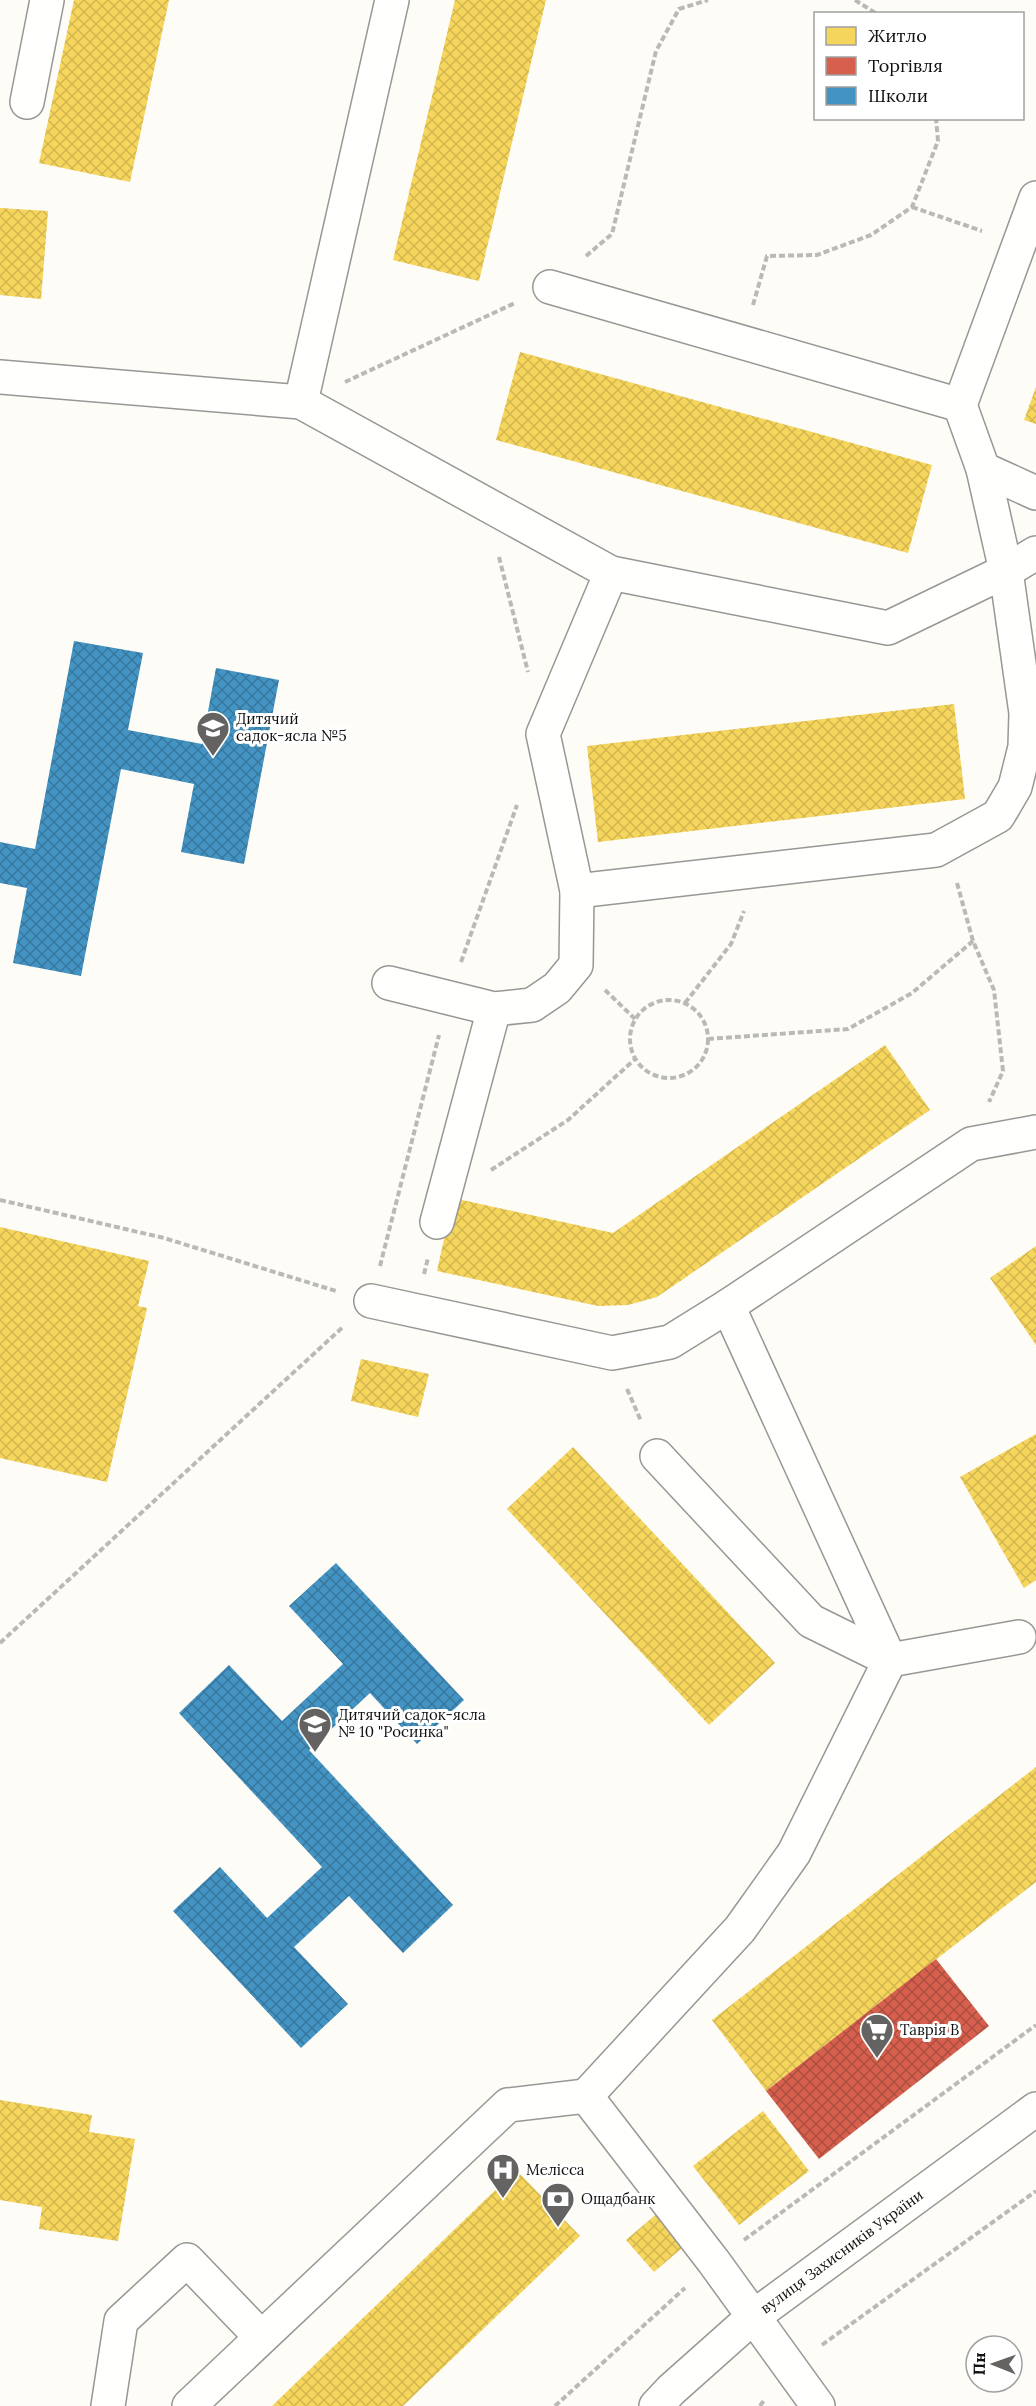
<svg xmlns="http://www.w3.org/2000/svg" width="1036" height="2406" viewBox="0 0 1036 2406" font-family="Lora,serif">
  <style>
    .homes { fill: url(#homes-cross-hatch) }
    .shops { fill: url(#shops-cross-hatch) }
    .schools { fill: url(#schools-cross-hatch) }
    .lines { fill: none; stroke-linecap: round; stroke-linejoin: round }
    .minor-casing { stroke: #979795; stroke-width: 36 }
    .path { stroke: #b9b9b8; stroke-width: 4; stroke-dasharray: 6 3; stroke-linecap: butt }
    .minor { stroke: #fffffe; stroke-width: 33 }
    .labels { text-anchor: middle; stroke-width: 6; stroke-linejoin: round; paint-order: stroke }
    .poi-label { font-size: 15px; fill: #111; stroke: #fff; text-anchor: start }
    .street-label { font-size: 15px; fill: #111; stroke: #fff }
  </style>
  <defs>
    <pattern id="homes-cross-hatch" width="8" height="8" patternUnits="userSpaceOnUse" patternTransform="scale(1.5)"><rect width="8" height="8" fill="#f6d55c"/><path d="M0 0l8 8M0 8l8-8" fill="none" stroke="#d2b64f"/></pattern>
    <pattern id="shops-cross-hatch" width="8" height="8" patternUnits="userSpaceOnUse" patternTransform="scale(1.5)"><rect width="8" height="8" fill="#d6604d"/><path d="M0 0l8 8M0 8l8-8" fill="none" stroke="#ac4e3f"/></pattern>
    <pattern id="schools-cross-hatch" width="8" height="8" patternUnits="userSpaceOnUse" patternTransform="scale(1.5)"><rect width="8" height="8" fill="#4393c3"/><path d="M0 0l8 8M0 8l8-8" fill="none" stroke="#37779d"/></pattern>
  </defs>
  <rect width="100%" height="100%" fill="#fdfcf7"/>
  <g class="homes">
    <path d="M74 0H169L130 182 39 163Z"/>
    <path d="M455 0H546L479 281 393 260Z"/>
    <path d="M0 208 48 211 41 299 0 295Z"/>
    <path d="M520 352 932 465 908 553 496 440Z"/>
    <path d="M1036 387V424L1024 420Z"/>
    <path d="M954 704 965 799 598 842 587 746Z"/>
    <path d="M885 1045 930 1110 657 1297 628 1305 598 1306 437 1271 453 1198 613 1233Z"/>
    <path d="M0 1227 149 1261 138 1306 147 1308 107 1482 0 1458Z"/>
    <path d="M1036 1246V1345L990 1278Z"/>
    <path d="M361 1359 429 1374 418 1417 351 1401Z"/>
    <path d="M1036 1434V1580L1024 1588 960 1477Z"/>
    <path d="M573 1447 775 1663 709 1725 507 1509Z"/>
    <path d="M1036 1767V1882L766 2091 712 2020Z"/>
    <path d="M0 2100 92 2115 89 2132 135 2139 118 2241 39 2229 42 2207 0 2200Z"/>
    <path d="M763 2111 809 2171 739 2225 693 2166Z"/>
    <path d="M516 2170 580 2236 403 2406H272Z"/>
    <path d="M660 2211 688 2243 654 2272 626 2240Z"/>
  </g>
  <path class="shops" d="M936 1959 989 2026 819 2159 766 2091Z"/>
  <g class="schools">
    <path d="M74 641 143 653 128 730 202 744 216 668 279 680 244 864 181 852 194 784 121 769 81 976 13 963 27 888 0 883V842L35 849Z"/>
    <path d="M336 1563 464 1700 417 1744 370 1693 309 1750 453 1905 403 1953 349 1896 294 1947 348 2004 301 2048 173 1911 220 1867 267 1918 322 1867 179 1713 229 1665 282 1721 343 1664 289 1606Z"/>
  </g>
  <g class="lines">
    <defs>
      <g id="minor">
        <path d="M27 102 47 0"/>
        <path d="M550 287 960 405 1036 198"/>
        <path d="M0 377 301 402 611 573 888 628 1006 571 983 469"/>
        <path d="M301 402 392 0"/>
        <path d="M960 405 983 469 1036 493"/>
        <path d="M611 573 543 734 577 891 936 850 998 816 1015 787 1025 747 1026 713 1006 571 1036 553"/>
        <path d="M389 983 494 1009 532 1005 557 988 576 965 577 891"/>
        <path d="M437 1222 494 1009"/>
        <path d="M371 1301 612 1353 670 1342 728 1306 971 1144 1036 1132"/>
        <path d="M657 1456 811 1621 890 1660 1019 1637"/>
        <path d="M586 2096 740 1929 794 1853 890 1660 728 1306"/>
        <path d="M108 2406 121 2321 187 2260 261 2337"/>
        <path d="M189 2406 508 2105 586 2096 714 2262 818 2406"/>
        <path id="s1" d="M656 2406 671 2390 753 2317 1036 2109"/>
      </g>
    </defs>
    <use href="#minor" class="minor-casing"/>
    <g class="path">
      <path d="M855 0 877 14"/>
      <path d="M912 207 982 231"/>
      <path d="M586 256 612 234 656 51 679 9 708 0"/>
      <path d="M753 305 767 256 817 255 871 235 912 207 938 141 936 118"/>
      <path d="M345 382 515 303"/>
      <path d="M499 557 528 672"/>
      <path d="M957 883 973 941 994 990 1003 1071 989 1102"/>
      <path d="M461 962 517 805"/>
      <path d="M605 990 635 1019"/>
      <circle cx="669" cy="1039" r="39"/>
      <path d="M685 1003 731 944 744 911"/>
      <path d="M708 1039 848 1029 912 993 973 941"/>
      <path d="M491 1170 568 1120 635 1059"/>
      <path d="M0 1200 164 1238 336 1291"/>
      <path d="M380 1266 439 1035"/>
      <path d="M424 1274 428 1258"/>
      <path d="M627 1389 641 1421"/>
      <path d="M0 1643 344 1326"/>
      <path d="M744 2240 1036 2025"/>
      <path d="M822 2345 1036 2191"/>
      <path d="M555 2406 685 2288"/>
      <path d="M760 2406 765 2399"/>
    </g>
    <use href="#minor" class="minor"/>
  </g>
  <defs>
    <symbol id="school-pin" viewBox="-11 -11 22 30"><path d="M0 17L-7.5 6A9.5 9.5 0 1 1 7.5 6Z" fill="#646362" stroke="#fff"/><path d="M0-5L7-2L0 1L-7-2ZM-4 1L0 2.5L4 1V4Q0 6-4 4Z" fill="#fff"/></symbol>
    <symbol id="supermarket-pin" viewBox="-11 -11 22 30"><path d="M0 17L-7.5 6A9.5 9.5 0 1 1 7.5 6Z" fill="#646362" stroke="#fff"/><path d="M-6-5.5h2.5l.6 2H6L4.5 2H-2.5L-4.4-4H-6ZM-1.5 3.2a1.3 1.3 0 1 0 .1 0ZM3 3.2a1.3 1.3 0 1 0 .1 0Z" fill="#fff"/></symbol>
    <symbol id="hospital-pin" viewBox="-11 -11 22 30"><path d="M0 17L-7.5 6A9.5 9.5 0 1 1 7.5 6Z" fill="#646362" stroke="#fff"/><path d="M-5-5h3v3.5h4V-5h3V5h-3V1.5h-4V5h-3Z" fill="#fff"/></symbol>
    <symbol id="bank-pin" viewBox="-11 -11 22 30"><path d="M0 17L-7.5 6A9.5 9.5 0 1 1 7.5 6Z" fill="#646362" stroke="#fff"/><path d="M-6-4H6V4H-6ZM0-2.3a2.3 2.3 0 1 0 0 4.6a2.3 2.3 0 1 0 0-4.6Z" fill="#fff"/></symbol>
  </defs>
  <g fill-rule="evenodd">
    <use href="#school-pin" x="194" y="709" width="38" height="52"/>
    <use href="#school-pin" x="296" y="1705" width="38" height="52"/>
    <use href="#supermarket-pin" x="858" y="2011" width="38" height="52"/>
    <use href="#hospital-pin" x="484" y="2151" width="38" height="52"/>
    <use href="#bank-pin" x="539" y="2180" width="38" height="52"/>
  </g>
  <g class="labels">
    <g class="poi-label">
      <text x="236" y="724">Дитячий<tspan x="236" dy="17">садок-ясла №5</tspan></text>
      <text x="338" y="1720">Дитячий садок-ясла<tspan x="338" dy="17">№ 10 "Росинка"</tspan></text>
      <text x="900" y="2035">Таврія В</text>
      <text x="526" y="2175">Мелісса</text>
      <text x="581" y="2204">Ощадбанк</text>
    </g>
    <g class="street-label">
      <text dy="5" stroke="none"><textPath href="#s1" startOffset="242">вулиця Захисників України</textPath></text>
    </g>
  </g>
  <rect x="814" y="12" width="210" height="108" fill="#ffffff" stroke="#a0a0a0" stroke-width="1.5"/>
  <rect x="826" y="27" width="30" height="18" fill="#f6d55c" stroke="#a0a0a0" stroke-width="1.5"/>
  <text x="868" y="42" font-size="18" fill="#111111">Житло</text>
  <rect x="826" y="57" width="30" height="18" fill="#d6604d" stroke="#a0a0a0" stroke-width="1.5"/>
  <text x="868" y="72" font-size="18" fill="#111111">Торгівля</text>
  <rect x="826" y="87" width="30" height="18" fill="#4393c3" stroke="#a0a0a0" stroke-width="1.5"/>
  <text x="868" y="102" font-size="18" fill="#111111">Школи</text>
  <g transform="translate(994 2364) rotate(271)"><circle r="28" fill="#ffffff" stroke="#a0a0a0" stroke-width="1.5"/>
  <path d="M0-4.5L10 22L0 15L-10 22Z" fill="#646362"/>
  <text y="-9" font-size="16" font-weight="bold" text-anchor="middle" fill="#111111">Пн</text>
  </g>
</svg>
